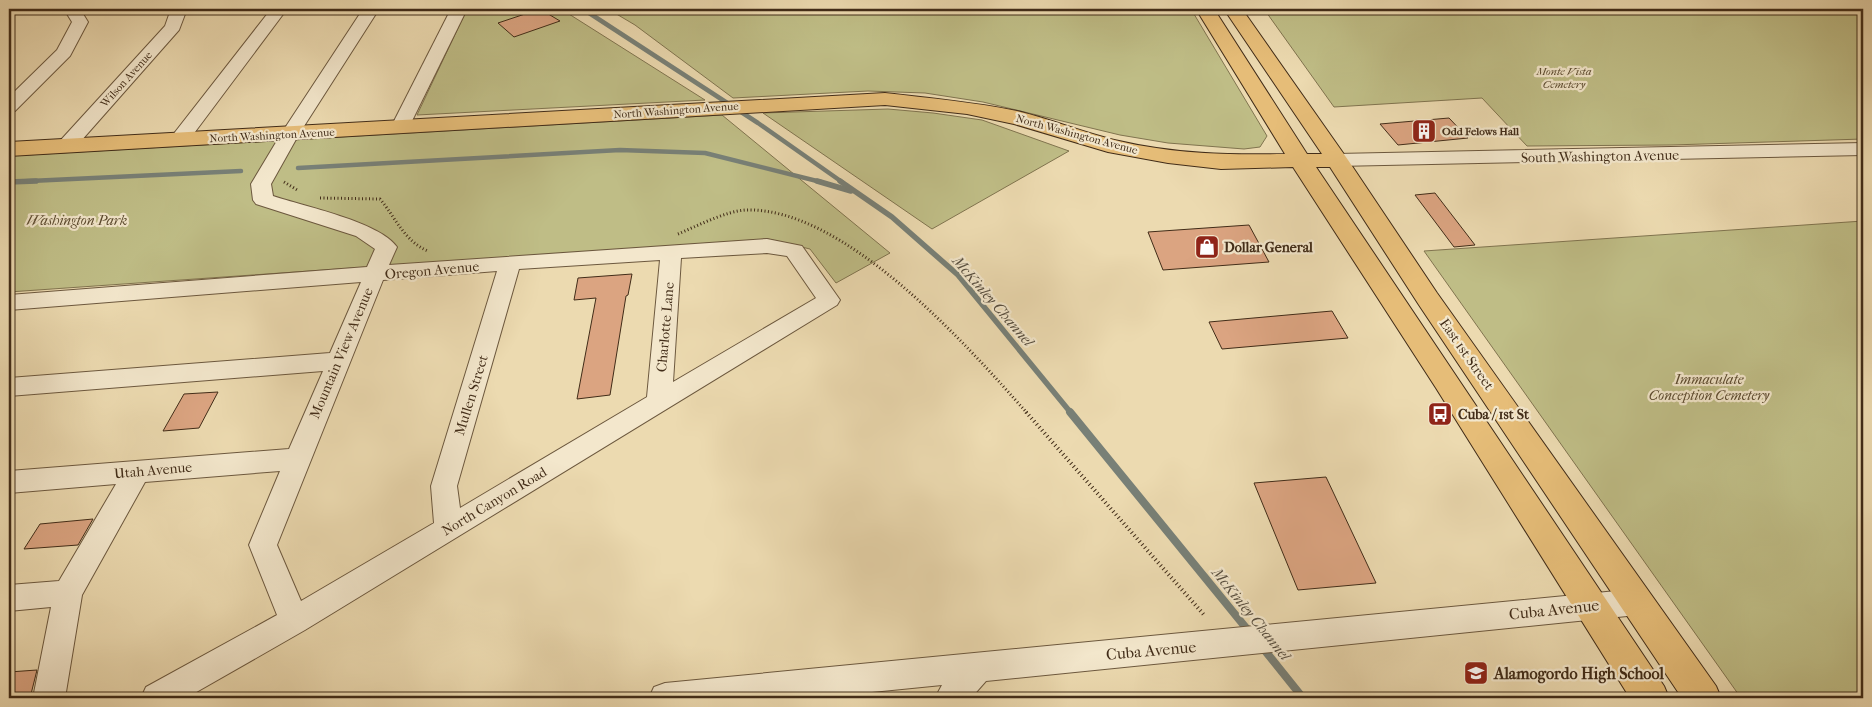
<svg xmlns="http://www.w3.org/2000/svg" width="1872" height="707" viewBox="0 0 1872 707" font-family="'IM FELL French Canon',serif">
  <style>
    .green { fill: #bfbd86; stroke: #80744f }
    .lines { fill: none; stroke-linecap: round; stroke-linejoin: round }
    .stream-far2 { stroke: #788077; stroke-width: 4.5 }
    .stream-far1 { stroke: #788077; stroke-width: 5.5 }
    .stream { stroke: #788077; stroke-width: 8 }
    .building { fill: #dba481; stroke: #412c18 }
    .minor-casing { stroke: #6c583e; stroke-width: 2 }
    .major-casing { stroke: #412c18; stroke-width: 2 }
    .path-far1 { stroke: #412c18; stroke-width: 3; stroke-dasharray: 1 2.5; stroke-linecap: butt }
    .path { stroke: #412c18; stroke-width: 4; stroke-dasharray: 1 3; stroke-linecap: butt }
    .minor { fill: #f3e7cc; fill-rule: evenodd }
    .major { fill: #e6bd78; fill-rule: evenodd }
    .labels { text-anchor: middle; stroke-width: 4.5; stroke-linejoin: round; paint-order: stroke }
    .far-park-label { font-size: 11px; font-style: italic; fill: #5a492e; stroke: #f3e7cc }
    .far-street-label { font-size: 11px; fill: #412c18; stroke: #f3e7cc }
    .far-poi-label { font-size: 11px; font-weight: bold; fill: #412c18; stroke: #f3e7cc; text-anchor: start }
    .street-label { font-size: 14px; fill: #412c18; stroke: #f3e7cc }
    .park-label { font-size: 14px; font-style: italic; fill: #5a492e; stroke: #f3e7cc }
    .poi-label { font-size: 14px; font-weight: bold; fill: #412c18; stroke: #f3e7cc; text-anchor: start }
    .water-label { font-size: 15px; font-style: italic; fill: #584f40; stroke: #f3e7cc }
    .near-street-label { font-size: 16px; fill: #412c18; stroke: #f3e7cc }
    .near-poi-label { font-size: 16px; font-weight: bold; fill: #412c18; stroke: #f3e7cc; text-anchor: start }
  </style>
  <rect width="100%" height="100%" fill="#ecdab0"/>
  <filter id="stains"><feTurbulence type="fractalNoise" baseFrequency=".004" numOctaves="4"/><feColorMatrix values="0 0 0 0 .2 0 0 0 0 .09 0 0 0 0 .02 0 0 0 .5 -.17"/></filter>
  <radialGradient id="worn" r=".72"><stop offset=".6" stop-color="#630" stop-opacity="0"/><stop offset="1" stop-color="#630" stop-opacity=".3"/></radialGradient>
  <g class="green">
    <path d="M467 9H561L705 100 417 115Z"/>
    <path d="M608 9H1191L1267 136 1260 147 1244 149 1168 143 1120 135 983 102 925 93 868 91 733 98 635 25Z"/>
    <path d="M1264 9H1863V139L1671 145 1527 146 1482 98 1334 107Z"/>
    <path d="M888 109 933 113 982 120 1069 151 932 229 763 113Z"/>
    <path d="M722 115 890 253 836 283 810 249 768 239 9 292V156Z"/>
    <path d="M1863 221V698H1741L1424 251Z"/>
  </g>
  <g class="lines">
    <g class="stream-far2">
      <path d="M583 9 758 123 842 182"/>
      <path d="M298 168 620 150 705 153 821 182"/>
      <path d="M9 182 241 171"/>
    </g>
    <g class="stream-far1">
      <path d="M817 181 851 191"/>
      <path d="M840 181 892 217 958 275 1071 413"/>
      <path d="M9 182 36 181"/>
    </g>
    <g class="stream">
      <path d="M1070 412 1251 634"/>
      <path d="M1262 647 1303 698"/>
    </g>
  </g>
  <g class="building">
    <path d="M540 9 560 21 514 37 498 23Z"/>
    <path d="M1449 118 1468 138 1398 145 1380 124Z"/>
    <path d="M1435 193 1475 245 1454 247 1415 195Z"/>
    <path d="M1249 225 1269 262 1163 270 1148 232Z"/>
    <path d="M632 274 628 295 626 296 610 395 577 399 596 298 574 300 578 278Z"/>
    <path d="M1332 311 1348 338 1222 349 1209 322Z"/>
    <path d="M218 392 199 428 163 431 184 394Z"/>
    <path d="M1326 477 1376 583 1298 590 1254 483Z"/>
    <path d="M93 519 78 545 24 549 40 524Z"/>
    <path d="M37 670 30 698H9V672Z"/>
  </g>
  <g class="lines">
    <defs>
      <g id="minor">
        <path d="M64 9H80L88 22 70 56 15 111 9 112V97L57 50 72 22Z"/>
        <path d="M171 9H187L179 30 73 150H59L57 146 59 142 165 26Z"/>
        <path d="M268 9H284V13L186 144H172L170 140 172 136 268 13Z"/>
        <path d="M363 9H379L299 134 271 184 273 196C303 206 380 222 397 247L389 265 767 239 802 246 840 300 837 305 305 630 186 698H141L146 687 277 615 249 545 280 471 145 482 82 595 65 698H33L51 607 9 611V585L59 581 116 484 9 493V471L289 449 323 371 9 396V378L330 353 361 282 9 310V295L367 267 375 249 356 236 256 204 253 200 251 184 281 134ZM767 253 787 256 816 298 673 382 681 258ZM660 260 647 397 460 508 457 486 519 269ZM497 271 431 486 434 523 301 601 277 545 383 280Z"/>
        <path d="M451 9H467L409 127 407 131H393L391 127Z"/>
        <path d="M1863 143V155L1337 166 1330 164 1327 160 1330 156 1337 154Z"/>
        <path d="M1637 589 1647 593 1652 602 1647 611 1637 615 986 681 971 698H935L942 685 812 698H649L654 687 665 683Z"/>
      </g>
      <path id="major" d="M1196 9H1214L1307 154H1322L1224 9H1242L1348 160 1437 293 1716 686 1721 698H1682L1419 305 1330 167H1316L1664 686 1669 698H1630L1436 388 1293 167 1221 169 1168 163 1108 152 1014 124 967 114 885 105 9 156V142L885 93C929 98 973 102 1017 111 1051 119 1084 133 1119 141 1174 154 1229 155 1285 154Z"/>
    </defs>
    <use href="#minor" class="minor-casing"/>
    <use href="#major" class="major-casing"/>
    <g class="path-far1">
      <path d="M284 182 299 191"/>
      <path d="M320 198 380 199C396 218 404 241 428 251"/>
      <path d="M678 234C697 226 726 211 746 210 844 207 966 344 1027 413"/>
    </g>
    <path class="path" d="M1026 412 1205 616"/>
    <use href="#minor" class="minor"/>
    <use href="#major" class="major"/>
  </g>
  <defs>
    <symbol id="building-square" viewBox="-11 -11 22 22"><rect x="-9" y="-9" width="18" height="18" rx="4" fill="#8f2418" stroke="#f3e7cc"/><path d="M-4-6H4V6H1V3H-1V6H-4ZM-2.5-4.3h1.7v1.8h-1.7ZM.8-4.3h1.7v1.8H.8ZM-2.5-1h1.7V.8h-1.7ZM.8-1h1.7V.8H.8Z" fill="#fff"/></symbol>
    <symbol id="shop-square" viewBox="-11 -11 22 22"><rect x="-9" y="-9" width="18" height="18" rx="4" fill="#8f2418" stroke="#f3e7cc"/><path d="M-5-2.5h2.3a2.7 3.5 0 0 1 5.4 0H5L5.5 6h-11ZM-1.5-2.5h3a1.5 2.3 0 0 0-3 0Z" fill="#fff"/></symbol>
    <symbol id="bus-square" viewBox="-11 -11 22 22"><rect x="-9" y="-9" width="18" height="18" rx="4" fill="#8f2418" stroke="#f3e7cc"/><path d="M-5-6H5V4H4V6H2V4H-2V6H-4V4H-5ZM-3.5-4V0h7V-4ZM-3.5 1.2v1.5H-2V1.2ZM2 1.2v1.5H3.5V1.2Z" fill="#fff"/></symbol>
    <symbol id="school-square" viewBox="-11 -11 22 22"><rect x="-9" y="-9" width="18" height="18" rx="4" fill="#8f2418" stroke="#f3e7cc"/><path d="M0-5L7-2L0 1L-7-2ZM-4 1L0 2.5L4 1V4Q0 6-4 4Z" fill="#fff"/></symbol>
  </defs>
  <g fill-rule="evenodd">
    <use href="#building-square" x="1410" y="117" width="28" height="28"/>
    <use href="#shop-square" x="1193" y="233" width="28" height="28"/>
    <use href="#bus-square" x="1426" y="400" width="28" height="28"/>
    <use href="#school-square" x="1462" y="659" width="28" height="28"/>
  </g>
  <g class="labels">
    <g class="far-park-label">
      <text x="1564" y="75">Monte Vista<tspan x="1564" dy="13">Cemetery</tspan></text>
    </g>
    <g class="far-street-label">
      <text transform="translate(126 79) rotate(-48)" y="4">Wilson Avenue</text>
      <text transform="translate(676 110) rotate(-4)" y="4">North Washington Avenue</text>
      <text transform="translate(1077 134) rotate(15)" y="4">North Washington Avenue</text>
      <text transform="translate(272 135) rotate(-3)" y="4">North Washington Avenue</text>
    </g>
    <g class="far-poi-label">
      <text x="1442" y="135">Odd Felows Hall</text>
    </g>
    <g class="street-label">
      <text transform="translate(1600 156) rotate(-1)" y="5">South Washington Avenue</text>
      <text transform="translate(432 270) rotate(-5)" y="5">Oregon Avenue</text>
      <text transform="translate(665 327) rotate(-85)" y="5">Charlotte Lane</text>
      <text transform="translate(341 353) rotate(-67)" y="5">Mountain View Avenue</text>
      <text transform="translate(1467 354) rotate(55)" y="5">East 1st Street</text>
      <text transform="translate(471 395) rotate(-73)" y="5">Mullen Street</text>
      <text transform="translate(153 470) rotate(-5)" y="5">Utah Avenue</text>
      <text transform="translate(494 501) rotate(-31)" y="5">North Canyon Road</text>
    </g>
    <g class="park-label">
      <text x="77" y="225">Washington Park</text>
      <text x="1709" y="384">Immaculate<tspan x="1709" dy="16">Conception Cemetery</tspan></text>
    </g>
    <g class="poi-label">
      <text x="1224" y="252">Dollar General</text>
      <text x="1458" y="419">Cuba / 1st St</text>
    </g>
    <g class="water-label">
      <text transform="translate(993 301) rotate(49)" y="5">McKinley Channel</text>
      <text transform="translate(1251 614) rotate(51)" y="5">McKinley Channel</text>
    </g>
    <g class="near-street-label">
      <text transform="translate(1554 609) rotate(-6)" y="6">Cuba Avenue</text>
      <text transform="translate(1151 650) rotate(-5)" y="6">Cuba Avenue</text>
    </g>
    <g class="near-poi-label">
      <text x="1494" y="679">Alamogordo High School</text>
    </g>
  </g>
  <rect width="1872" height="707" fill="none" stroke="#ecdab0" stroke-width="30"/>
  <rect x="10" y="10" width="1852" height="687" fill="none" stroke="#412c18" stroke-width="2.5"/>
  <rect x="15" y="15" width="1842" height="677" fill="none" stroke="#412c18"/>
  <rect width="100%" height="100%" filter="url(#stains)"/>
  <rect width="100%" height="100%" fill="url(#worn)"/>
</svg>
